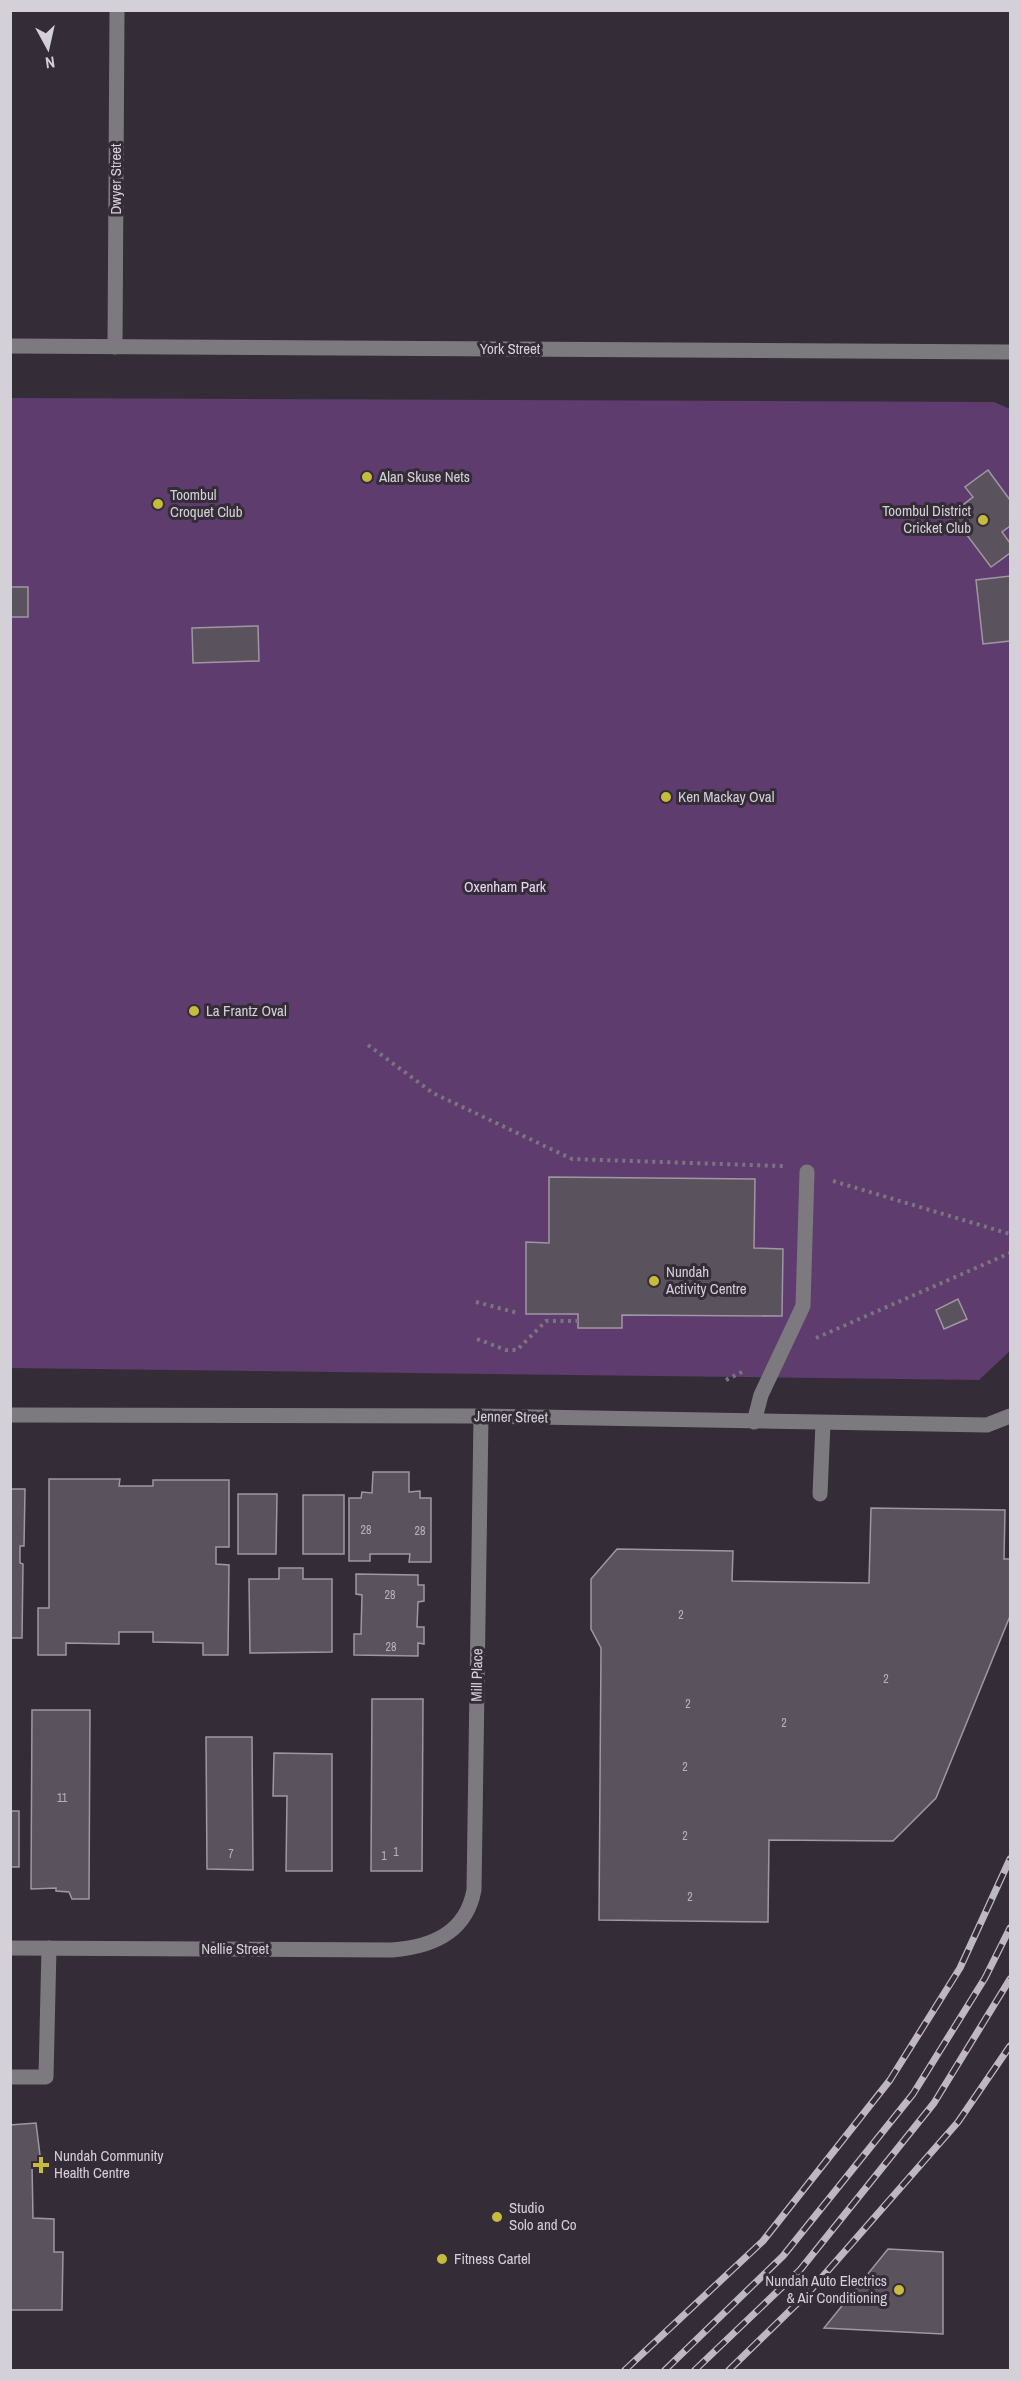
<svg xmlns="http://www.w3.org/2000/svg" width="1021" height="2381" viewBox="0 0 1021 2381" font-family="'Archivo Narrow',sans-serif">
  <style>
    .green { fill: #5e3c6d }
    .building { fill: #5a525d; stroke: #9f97a3; stroke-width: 1.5 }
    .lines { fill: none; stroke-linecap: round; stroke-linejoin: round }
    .path { stroke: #7a757e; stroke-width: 4; stroke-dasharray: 3 4.5; stroke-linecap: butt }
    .minor { stroke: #7d7a7f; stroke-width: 15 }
    .rail-casing { stroke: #bdb9c1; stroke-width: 7 }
    .rail { stroke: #342d38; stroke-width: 4.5; stroke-dasharray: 14; stroke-linecap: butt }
    .poi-dot { fill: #c5bc3d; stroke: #342d38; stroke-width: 2 }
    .labels { text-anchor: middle; stroke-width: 6; stroke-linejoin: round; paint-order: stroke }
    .number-label { font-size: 12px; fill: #b6b0b8 }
    .street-label { font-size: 15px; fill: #d4d0d7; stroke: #342d38 }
    .poi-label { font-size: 15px; fill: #d4d0d7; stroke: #342d38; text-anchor: start }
    .park-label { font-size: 15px; fill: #ecd5f7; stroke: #342d38 }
  </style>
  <rect width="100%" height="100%" fill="#342d38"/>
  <path class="green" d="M11 398 994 402 1010 409V1351L979 1380 11 1368Z"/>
  <g class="building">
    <path d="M988 470 1010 500V526L1002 532 1010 543V553L991 567 951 514 973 497 965 487Z"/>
    <path d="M1010 576V641L983 644 976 580Z"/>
    <rect x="10" y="587" width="18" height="30"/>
    <path d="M258 626 259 661 193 663 192 628Z"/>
    <path d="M549 1177 755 1179 754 1248 783 1249 782 1316 622 1315V1328H578V1314H526V1242L549 1243Z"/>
    <path d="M958 1299 967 1319 944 1329 936 1310Z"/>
    <path d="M373 1472H409V1492L420 1491V1498H431V1562H409L410 1554H370V1561H349V1498H361L362 1492 372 1493Z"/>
    <path d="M49 1479H120L119 1486H153V1480H229V1547H216V1564L229 1565 228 1655H203V1643L153 1642V1632H119V1644L66 1643V1655H38V1608H49Z"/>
    <path d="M10 1489H25L24 1546H20V1563L23 1564 22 1638H10Z"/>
    <path d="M238 1494H277L276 1554H238Z"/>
    <rect x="303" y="1495" width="41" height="59"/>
    <path d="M871 1508 1005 1510 1004 1559H1010V1616L936 1798 893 1841 769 1840 768 1922 599 1920 601 1648 591 1629V1579L617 1549 733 1551 732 1581 869 1583Z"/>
    <path d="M279 1568H303V1579H332V1652L250 1653 249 1579H279Z"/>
    <path d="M356 1574 418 1575V1585H424V1601L418 1602 417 1627H424V1644L418 1643V1656L354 1655V1634H361L362 1595 356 1594Z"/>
    <path d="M372 1699H423L422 1871H371Z"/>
    <path d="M32 1710H90L89 1899H72L69 1892 56 1891V1888L31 1889Z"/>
    <path d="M206 1737H252L253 1870 207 1869Z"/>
    <path d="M274 1753 332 1754V1871H286L287 1796H273Z"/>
    <rect x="10" y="1811" width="9" height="56"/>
    <path d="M36 2123 41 2163 32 2164 33 2218 54 2219V2252H63L62 2310H10V2125Z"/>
    <path d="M888 2249 943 2252V2334L824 2328Z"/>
  </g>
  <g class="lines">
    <g class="path">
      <path d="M368 1045 433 1093 572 1159 783 1166"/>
      <path d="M833 1181 1010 1234"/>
      <path d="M476 1302 518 1313"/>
      <path d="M816 1338 1010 1253"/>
      <path d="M477 1339 506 1350H517L546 1321H578"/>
      <path d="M726 1380 744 1371"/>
    </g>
    <g class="minor">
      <path d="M10 346 1010 352"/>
      <path d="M115 347 117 10"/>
      <path d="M10 1415 477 1416 987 1425 1010 1416"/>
      <path d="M754 1422 761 1395 803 1306 807 1172"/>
      <path d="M820 1494 823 1423"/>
      <path d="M10 1948 392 1950C432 1947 466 1933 474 1890L481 1417"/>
      <path d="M10 2077H46L49 1948"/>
    </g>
    <defs>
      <g id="rail">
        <path d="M625 2370 763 2241 890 2080 960 1968 1010 1859"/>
        <path d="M665 2370 783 2256 913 2094 985 1978 1010 1928"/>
        <path d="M695 2370 800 2270 934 2103 1010 1979"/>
        <path d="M729 2370 810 2291 958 2122 1010 2046"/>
      </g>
    </defs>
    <use href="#rail" class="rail-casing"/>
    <use href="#rail" class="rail"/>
  </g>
  <g class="poi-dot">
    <circle cx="367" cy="477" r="6"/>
    <circle cx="158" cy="504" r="6"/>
    <circle cx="983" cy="520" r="6"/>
    <circle cx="666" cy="797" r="6"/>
    <circle cx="194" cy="1011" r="6"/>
    <circle cx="654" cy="1281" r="6"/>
    <path d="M38 2156h6v6h6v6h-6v6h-6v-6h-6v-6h6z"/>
    <circle cx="497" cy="2217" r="6"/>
    <circle cx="442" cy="2259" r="6"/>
    <circle cx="899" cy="2290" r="6"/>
  </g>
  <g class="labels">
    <g class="number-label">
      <text x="366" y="1534">28</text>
      <text x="420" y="1535">28</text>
      <text x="390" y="1599">28</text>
      <text x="681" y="1619">2</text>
      <text x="391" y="1651">28</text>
      <text x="886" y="1683">2</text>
      <text x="688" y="1708">2</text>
      <text x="784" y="1727">2</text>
      <text x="685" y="1771">2</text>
      <text x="62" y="1802">11</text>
      <text x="685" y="1840">2</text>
      <text x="396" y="1856">1</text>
      <text x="231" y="1858">7</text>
      <text x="384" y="1860">1</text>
      <text x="690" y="1901">2</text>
    </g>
    <g class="street-label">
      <text transform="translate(116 179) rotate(-90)" y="5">Dwyer Street</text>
      <text x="510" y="354">York Street</text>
      <text transform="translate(511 1417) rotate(1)" y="5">Jenner Street</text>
      <text transform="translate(477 1675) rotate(-89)" y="5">Mill Place</text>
      <text x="235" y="1954">Nellie Street</text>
    </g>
    <g class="poi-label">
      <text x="379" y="482">Alan Skuse Nets</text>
      <text x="170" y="500">Toombul<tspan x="170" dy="17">Croquet Club</tspan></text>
      <text x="971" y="516" text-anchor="end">Toombul District<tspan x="971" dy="17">Cricket Club</tspan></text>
      <text x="678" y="802">Ken Mackay Oval</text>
      <text x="206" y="1016">La Frantz Oval</text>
      <text x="666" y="1277">Nundah<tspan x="666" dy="17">Activity Centre</tspan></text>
      <text x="54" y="2161">Nundah Community<tspan x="54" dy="17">Health Centre</tspan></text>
      <text x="509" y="2213">Studio<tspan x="509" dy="17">Solo and Co</tspan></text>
      <text x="454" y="2264">Fitness Cartel</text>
      <text x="887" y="2286" text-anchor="end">Nundah Auto Electrics<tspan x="887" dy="17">&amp; Air Conditioning</tspan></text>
    </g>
    <g class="park-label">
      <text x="505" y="892">Oxenham Park</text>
    </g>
  </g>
  <rect width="1021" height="2381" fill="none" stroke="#d4d0d7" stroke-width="24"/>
  <g transform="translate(48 48) rotate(172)" stroke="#342d38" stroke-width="4.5" paint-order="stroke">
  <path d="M0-4.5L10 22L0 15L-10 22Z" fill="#d4d0d7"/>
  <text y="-9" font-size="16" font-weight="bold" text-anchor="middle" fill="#d4d0d7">N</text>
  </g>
</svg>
